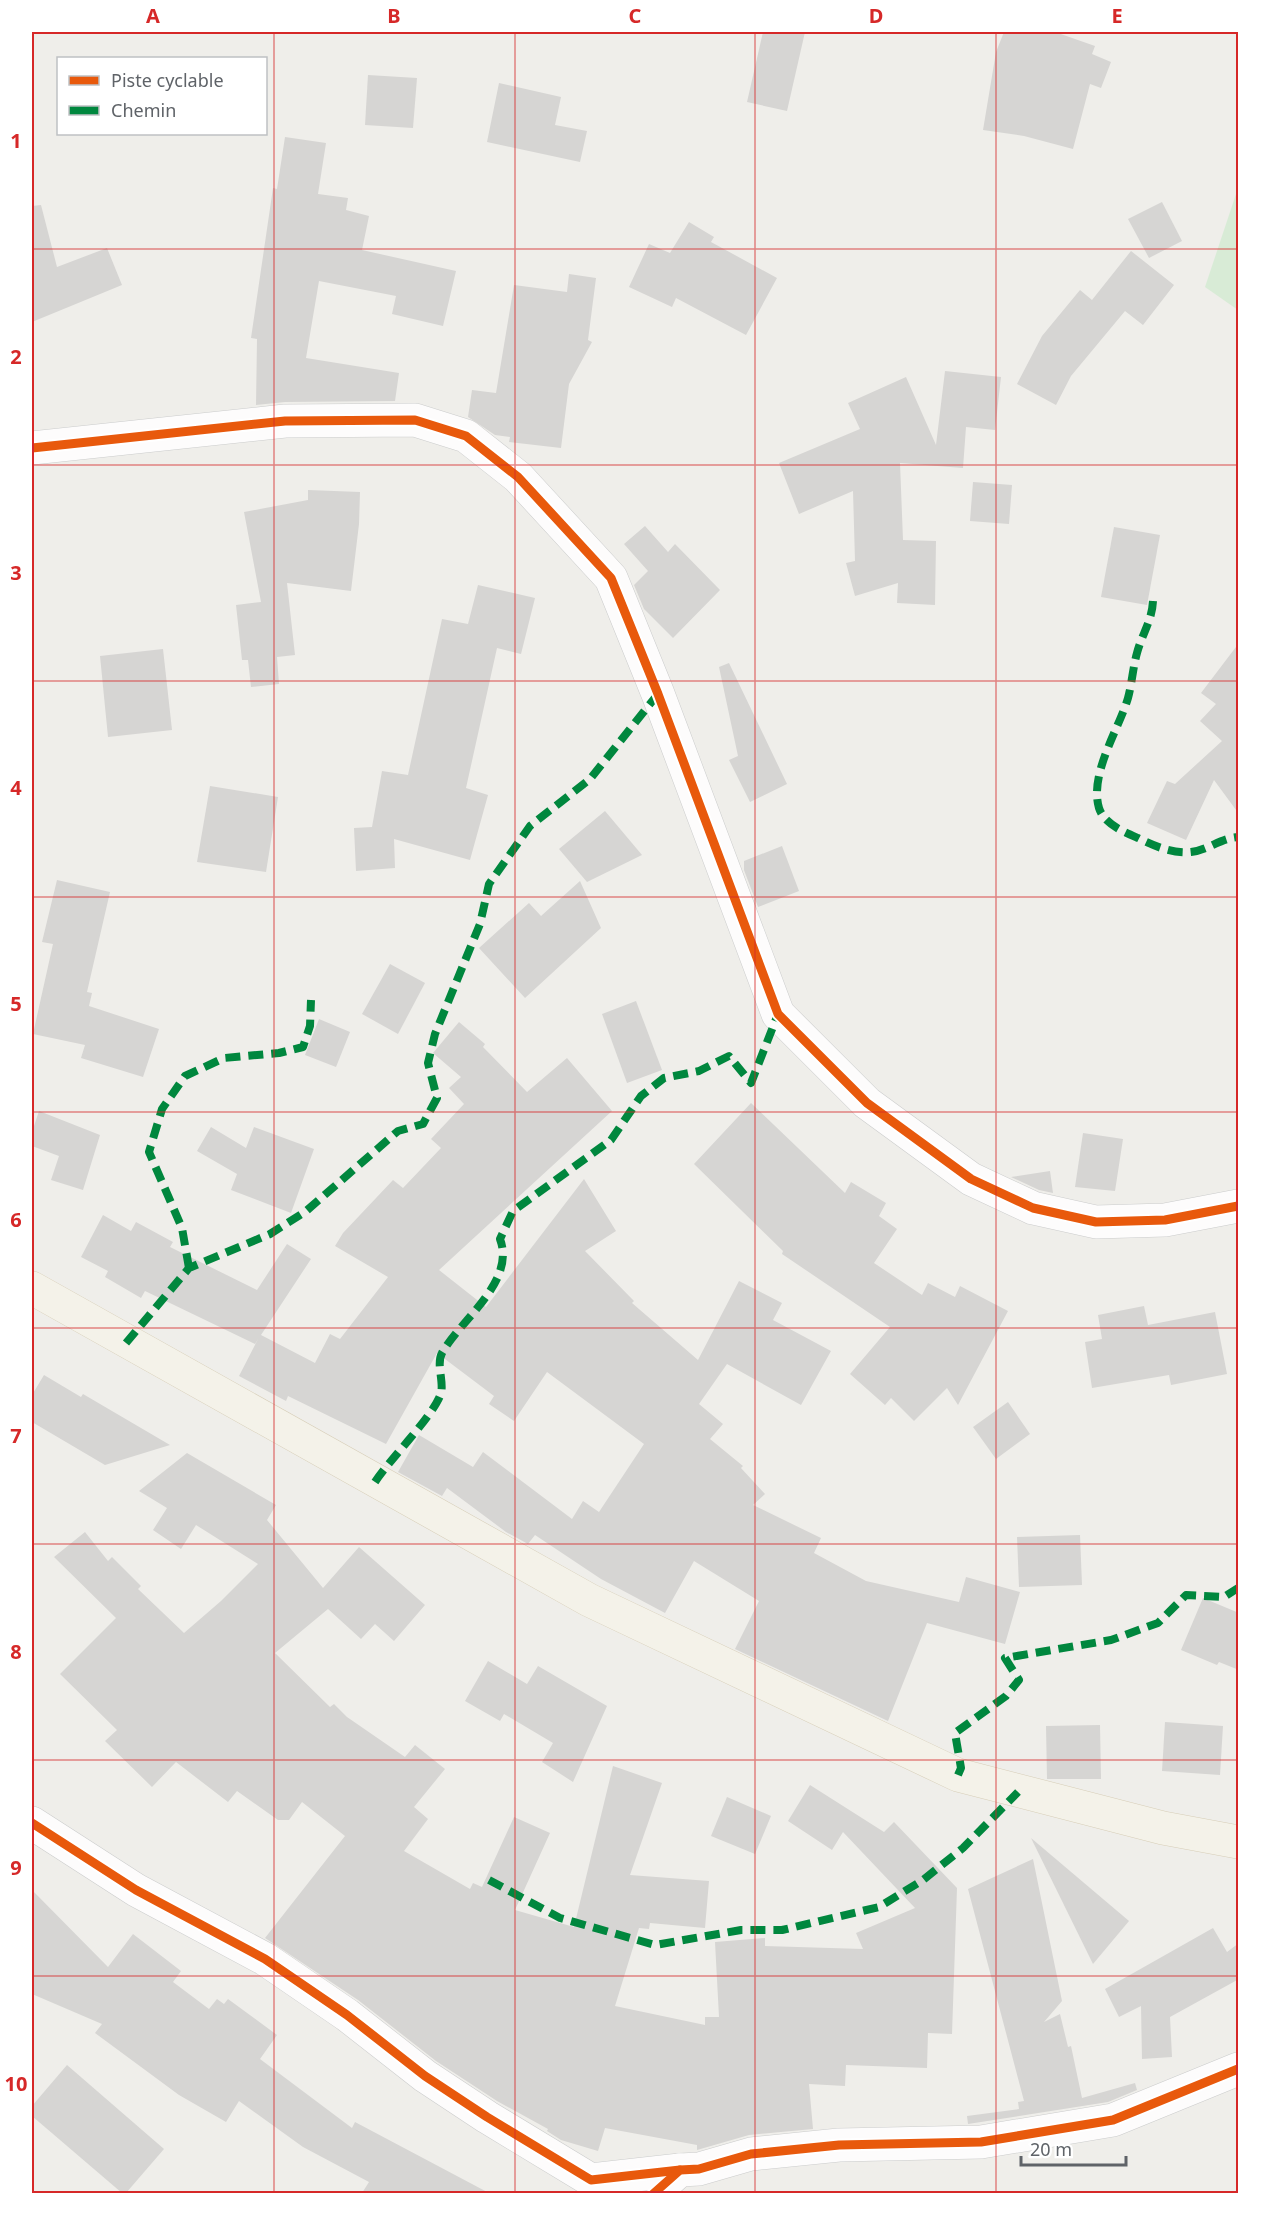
<svg xmlns="http://www.w3.org/2000/svg" width="1270" height="2225" viewBox="0 0 1270 2225" font-family="'Noto Sans',sans-serif">
  <style>
    .green { fill: #d8ebd6 }
    .building { fill: #d6d5d3 }
    .lines { fill: none; stroke-linecap: round; stroke-linejoin: round }
    .minor-casing { stroke: #cbcccc; stroke-width: 34 }
    .major-casing { stroke: #d7ceb8; stroke-width: 34 }
    .minor { stroke: #fdfcfc; stroke-width: 33 }
    .major { stroke: #f4f2e9; stroke-width: 33 }
    .quiet { stroke: #00873e; stroke-width: 8; stroke-dasharray: 15 8; stroke-linecap: butt }
    .cycleway-casing { stroke: #fff; stroke-width: 13 }
    .cycleway { stroke: #e8590c; stroke-width: 9 }
    .grid { fill: none; stroke: #d62828; stroke-width: 1.5; stroke-opacity: 0.55 }
    .neatline { fill: none; stroke: #d62828; stroke-width: 2 }
    .grid-label { font-size: 20px; text-anchor: middle; font-weight: bold; fill: #d62828 }
  </style>
  <rect width="100%" height="100%" fill="#efeeea"/>
  <path class="green" d="M1238 188V310L1205 287Z"/>
  <g class="building">
    <path d="M763 32H805L787 111 747 102Z"/>
    <path d="M1004 32H1055L1095 46 1092 54 1111 62 1101 88 1090 84 1073 149 1024 136 983 130 996 52Z"/>
    <path d="M368 75 417 78 413 128 365 125Z"/>
    <path d="M499 83 561 97 555 125 587 131 580 162 487 142Z"/>
    <path d="M285 137 326 143 318 194 348 198 346 210 369 216 362 250 456 271 443 326 392 314 396 296 319 281 306 358 399 373 395 401 285 402 256 405 257 339 251 338 273 188 277 189Z"/>
    <path d="M1162 202 1182 241 1149 258 1128 219Z"/>
    <path d="M41 205 57 267 107 248 122 285 32 322V206Z"/>
    <path d="M689 222 714 237 711 242 777 278 746 335 676 298 672 307 629 287 649 244 670 253Z"/>
    <path d="M1131 251 1174 285 1143 325 1125 311 1071 376 1056 405 1017 384 1042 336 1080 290 1092 300Z"/>
    <path d="M569 274 596 278 588 340 592 342 569 384 561 448 509 442 510 437 495 435 468 417 472 390 496 393 514 285 567 292Z"/>
    <path d="M945 371 1001 377 995 430 966 427 963 468 900 463 903 540 936 541 935 605 897 603 898 583 855 596 846 563 855 561 853 491 799 514 779 463 860 429 848 403 906 377 936 445Z"/>
    <path d="M973 482 1012 485 1009 524 970 521Z"/>
    <path d="M308 490 360 492 359 524 351 591 287 583 295 655 277 657 279 684 251 687 248 660H242L236 605 261 602 244 512 308 500Z"/>
    <path d="M645 526 668 552 675 544 720 590 673 638 644 609 634 585 648 571 624 544Z"/>
    <path d="M1114 527 1160 535 1147 605 1101 597Z"/>
    <path d="M478 585 535 598 521 654 497 648 466 788 488 795 470 860 394 839 395 868 356 871 354 828 372 827 382 771 408 775 442 619 468 624Z"/>
    <path d="M1239 643V814L1214 780 1186 840 1147 823 1167 781 1175 784 1222 741 1200 721 1216 704 1201 693Z"/>
    <path d="M163 649 172 730 108 737 100 656Z"/>
    <path d="M729 663 787 784 750 802 729 760 738 756 719 667Z"/>
    <path d="M210 786 278 797 266 872 197 862Z"/>
    <path d="M605 811 642 855 587 882 559 849Z"/>
    <path d="M782 846 799 891 758 907 744 870V861Z"/>
    <path d="M57 880 110 892 87 992 92 993 89 1006 159 1029 143 1077 81 1058 85 1045 33 1034 53 944 42 942Z"/>
    <path d="M580 881 601 928 525 998 479 948 529 903 541 916Z"/>
    <path d="M390 964 425 983 398 1034 362 1014Z"/>
    <path d="M636 1001 662 1070 627 1083 602 1014Z"/>
    <path d="M319 1019 350 1032 336 1067 305 1055Z"/>
    <path d="M459 1022 485 1044 483 1047 527 1092 567 1058 612 1111 439 1270 486 1307 584 1179 616 1231 585 1251 634 1301 632 1303 698 1360 739 1281 782 1303 773 1320 831 1351 801 1405 727 1364 699 1404 723 1424 710 1439 743 1466 741 1468 765 1494 753 1505 821 1538 814 1553 866 1581 959 1602 966 1577 1020 1592 1005 1644 927 1623 888 1721 735 1649 759 1601 694 1561 665 1613 601 1579 535 1535 528 1544 506 1532 447 1488 442 1496 398 1472 419 1435 473 1467 483 1452 572 1519 583 1501 599 1512 644 1444 547 1372 514 1421 489 1404 494 1396 437 1353 386 1444 288 1396 286 1401 239 1376 258 1339 255 1344 145 1291 141 1298 105 1277 108 1271 81 1257 103 1215 131 1231 136 1222 173 1242 170 1247 257 1290 287 1244 311 1259 261 1335 315 1363 330 1334 340 1339 388 1277 335 1246 343 1233 393 1180 403 1188 441 1148 431 1139 464 1104 449 1088 461 1077 433 1053Z"/>
    <path d="M751 1103 845 1193 851 1182 886 1203 879 1216 897 1229 874 1263 922 1295 928 1283 955 1297 960 1286 1008 1311 958 1405 947 1388 914 1421 891 1398 885 1405 850 1374 890 1327 782 1254 783 1251 694 1164Z"/>
    <path d="M39 1111 100 1135 83 1190 51 1180 59 1156 32 1146V1132Z"/>
    <path d="M211 1127 246 1148 254 1127 314 1149 291 1213 231 1190 237 1174 197 1151Z"/>
    <path d="M1083 1133 1123 1139 1115 1191 1075 1187Z"/>
    <path d="M1050 1171 1053 1193 1039 1190 1011 1177Z"/>
    <path d="M1144 1306 1148 1325 1215 1312 1227 1374 1171 1385 1169 1375 1092 1388 1085 1342 1102 1339 1098 1315Z"/>
    <path d="M44 1375 81 1397 83 1394 170 1445 105 1465 32 1422V1395Z"/>
    <path d="M1008 1402 1030 1434 996 1459 973 1427Z"/>
    <path d="M187 1453 276 1505 267 1520 323 1588 359 1547 425 1605 394 1641 375 1624 361 1639 328 1609 275 1653 330 1707 334 1704 347 1717 405 1757 415 1745 445 1769 414 1807 428 1819 404 1851 470 1889 473 1883 482 1887 514 1817 550 1833 515 1910 574 1927 613 1766 662 1783 630 1875 709 1881 705 1928 650 1923 649 1929 639 1928 615 2006 705 2025V2017H719L715 1942 765 1938V1946L863 1949 856 1933 915 1908 843 1832 832 1850 788 1821 810 1785 884 1832 894 1822 957 1888 952 2034 928 2033 927 2068 846 2065 845 2086 809 2084 813 2129 749 2135 697 2150V2145L605 2128 598 2151 561 2140 547 2131 548 2129 497 2101 436 2061 358 2000 265 1938 345 1836 302 1802 289 1820H278L237 1791 228 1802 176 1762 152 1787 105 1741 117 1730 60 1674 116 1618 54 1557 85 1532 108 1561 112 1557 141 1586 138 1589 184 1633 221 1601 258 1564 196 1525 181 1549 153 1530 167 1508 139 1491Z"/>
    <path d="M1080 1535 1082 1585 1019 1587 1017 1537Z"/>
    <path d="M1203 1598 1239 1613V1670L1219 1662 1217 1665 1181 1650Z"/>
    <path d="M488 1661 527 1684 538 1666 607 1706 573 1782 542 1762 553 1743 504 1714 500 1721 465 1701Z"/>
    <path d="M1165 1722 1223 1726 1220 1775 1162 1771Z"/>
    <path d="M1100 1725 1101 1779H1047L1046 1726Z"/>
    <path d="M727 1797 771 1816 755 1854 711 1836Z"/>
    <path d="M1031 1838 1129 1921 1093 1964Z"/>
    <path d="M1033 1859 1062 2001 1044 2022 1060 2014 1068 2047 1071 2046 1082 2098 1135 2083 1137 2090 1108 2102 968 2124 967 2116 1019 2109 1018 2102 1024 2101 968 1889Z"/>
    <path d="M32 1890 108 1967 133 1934 181 1971 173 1982 209 2009 217 1999 224 2004 228 1999 277 2035 260 2059 352 2128 355 2122 489 2193H362L369 2182 303 2147 239 2101 226 2122 179 2095 95 2033 102 2024 32 1994Z"/>
    <path d="M1213 1928 1227 1952 1239 1943V1979L1170 2017 1172 2057 1142 2059 1141 2006 1119 2017 1105 1989Z"/>
    <path d="M67 2065 164 2149 126 2193H122L32 2116V2106Z"/>
  </g>
  <g class="lines">
    <defs>
      <g id="minor">
        <path d="M32 448 285 421 415 420 466 436 518 477 611 578 658 694 778 1014 867 1103 971 1179 1033 1208 1096 1222 1165 1220 1238 1206"/>
        <path d="M32 1823 136 1890 265 1959 347 2015 425 2076 487 2117 591 2180 680 2170"/>
        <path d="M663 2185 680 2170 699 2169 751 2154 839 2145 981 2142 1113 2120 1238 2069"/>
      </g>
      <path id="major" d="M32 1288 589 1600 958 1775 1163 1828 1238 1842"/>
    </defs>
    <use href="#minor" class="minor-casing"/>
    <use href="#major" class="major-casing"/>
    <use href="#minor" class="minor"/>
    <use href="#major" class="major"/>
    <g class="quiet">
      <path d="M1153 601C1152 621 1142 634 1137 653 1133 667 1132 683 1128 698 1119 729 1089 774 1099 808 1104 824 1124 832 1138 838 1154 846 1173 854 1191 852 1208 850 1221 838 1238 837"/>
      <path d="M189 1268 182 1228 149 1152 162 1109 185 1076 224 1058 279 1053 303 1047 310 1026 311 1000"/>
      <path d="M126 1343 189 1268 270 1234 305 1212 398 1131 423 1124 437 1098 428 1063 435 1034 480 924 489 884 530 826 590 779 658 694"/>
      <path d="M375 1482C390 1459 435 1414 441 1393 444 1381 436 1364 442 1353 461 1319 516 1282 500 1239L513 1211 611 1140 641 1096 664 1078 699 1071 729 1056 751 1083 778 1014"/>
      <path d="M958 1775 961 1768 955 1733 1006 1696 1019 1680 1005 1658 1111 1640 1158 1623 1186 1595 1224 1597 1238 1588"/>
      <path d="M489 1880 560 1918 655 1945 741 1930H782L879 1907 923 1880 963 1848 1018 1792"/>
    </g>
    <defs>
      <g id="cycleway">
        <path d="M32 448 285 421 415 420 466 436 518 477 611 578 658 694 778 1014 867 1103 971 1179 1033 1208 1096 1222 1165 1220 1238 1206"/>
        <path d="M32 1823 136 1890 265 1959 347 2015 425 2076 487 2117 591 2180 680 2170"/>
        <path d="M653 2194 680 2170 699 2169 751 2154 839 2145 981 2142 1113 2120 1238 2069"/>
      </g>
    </defs>
    <use href="#cycleway" class="cycleway-casing"/>
    <use href="#cycleway" class="cycleway"/>
  </g>
  <path class="grid" d="M274 32V2194M515 32V2194M755 32V2194M996 32V2194M32 249H1238M32 465H1238M32 681H1238M32 897H1238M32 1112H1238M32 1328H1238M32 1544H1238M32 1760H1238M32 1976H1238"/>
  <rect width="1270" height="2225" fill="none" stroke="#ffffff" stroke-width="66"/>
  <rect x="57" y="57" width="210" height="78" fill="#ffffff" stroke="#bfc1c3" stroke-width="1.5"/>
  <rect x="69" y="76" width="30" height="9" fill="#e8590c" stroke="#bfc1c3" stroke-width="1.5"/>
  <text x="111" y="87" font-size="18" fill="#5f6368">Piste cyclable</text>
  <rect x="69" y="106" width="30" height="9" fill="#00873e" stroke="#bfc1c3" stroke-width="1.5"/>
  <text x="111" y="117" font-size="18" fill="#5f6368">Chemin</text>
  <path d="M1021 2156v9h105v-9" fill="none" stroke="#5f6368" stroke-width="3"/>
  <text x="1030" y="2156" font-size="18" fill="#5f6368" stroke="#ffffff" stroke-width="4.5" paint-order="stroke">20 m</text>
  <rect x="33" y="33" width="1204" height="2159" class="neatline"/>
  <g class="grid-label">
    <text x="153" y="23">A</text>
    <text x="394" y="23">B</text>
    <text x="635" y="23">C</text>
    <text x="876" y="23">D</text>
    <text x="1117" y="23">E</text>
    <text x="16" y="148">1</text>
    <text x="16" y="364">2</text>
    <text x="16" y="580">3</text>
    <text x="16" y="795">4</text>
    <text x="16" y="1011">5</text>
    <text x="16" y="1227">6</text>
    <text x="16" y="1443">7</text>
    <text x="16" y="1659">8</text>
    <text x="16" y="1875">9</text>
    <text x="16" y="2091">10</text>
  </g>
</svg>
